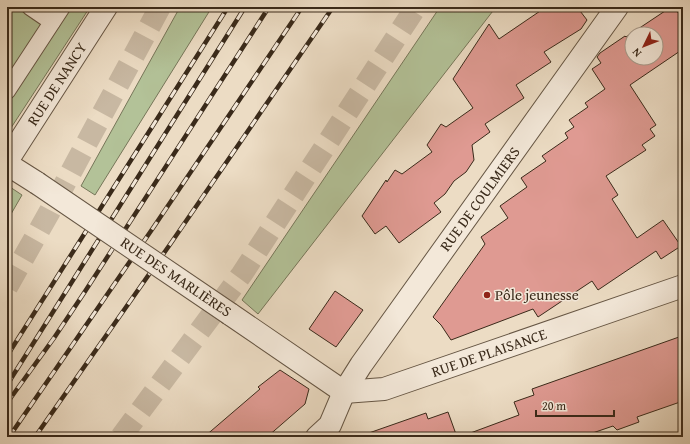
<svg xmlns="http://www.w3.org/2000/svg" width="690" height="444" viewBox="0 0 690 444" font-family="'Gentium Book Plus',serif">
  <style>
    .green { fill: #b3c298; stroke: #767659 }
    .building { fill: #df9a92; stroke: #3a2a1a; fill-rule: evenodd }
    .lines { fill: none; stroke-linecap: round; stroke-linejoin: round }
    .motorway-tunnel { stroke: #c8b8a2; stroke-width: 22; stroke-dasharray: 22 11; stroke-linecap: butt }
    .service-casing { stroke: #665644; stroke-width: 18 }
    .minor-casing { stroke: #665644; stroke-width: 24 }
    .service { stroke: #f3e8d9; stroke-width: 16 }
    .minor { stroke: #f3e8d9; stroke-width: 22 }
    .rail-casing { stroke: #3a2a1a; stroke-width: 4.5 }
    .rail { stroke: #f3e8d9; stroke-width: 3; stroke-dasharray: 9; stroke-linecap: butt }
    .minor-bridge-casing { stroke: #665644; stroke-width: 24; stroke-linecap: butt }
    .minor-bridge { stroke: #f3e8d9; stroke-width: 22 }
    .poi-dot { fill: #8f2418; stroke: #f3e8d9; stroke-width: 1.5 }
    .labels { text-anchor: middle; stroke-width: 3; stroke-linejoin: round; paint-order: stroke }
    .street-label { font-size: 15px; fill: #3a2a1a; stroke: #f3e8d9 }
    .poi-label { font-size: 15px; fill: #3a2a1a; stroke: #f3e8d9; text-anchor: start }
  </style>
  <rect width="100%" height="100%" fill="#ecdcc4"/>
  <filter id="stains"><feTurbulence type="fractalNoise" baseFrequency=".005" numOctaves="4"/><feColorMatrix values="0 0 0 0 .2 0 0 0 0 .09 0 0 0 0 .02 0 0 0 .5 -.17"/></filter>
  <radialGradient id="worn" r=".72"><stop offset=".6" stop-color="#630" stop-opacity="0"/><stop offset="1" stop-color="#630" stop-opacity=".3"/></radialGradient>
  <g class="green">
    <path d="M7 7H90L7 134Z"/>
    <path d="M180 7H212L95 195 81 186Z"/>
    <path d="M440 7H496L258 314 242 300Z"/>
    <path d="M7 185 22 195 7 221Z"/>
  </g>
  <g class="building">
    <path d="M546 7H577L587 20 581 29 544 52 551 62 516 85 524 98 485 124 490 132 472 145 474 160 466 172 454 181 445 194 434 203 441 212 399 243 386 226 375 234 362 216 386 180 387 182 395 170 402 174 432 152 427 145 441 124 446 127 473 108 453 79 489 24 499 39Z"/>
    <path d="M671 7H674L683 20V49L630 85 656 125 650 129 655 136 642 145 646 150 606 176 618 195 612 199 637 238 663 220 681 246 661 259 656 251 598 290 592 281 538 317 533 309 451 340 441 325 433 317 485 244 481 237 508 218 500 206 527 187 521 178 546 161 542 156 568 138 565 133 574 127 569 120 588 107 585 103 605 89 592 69 601 63 597 57 600 53 625 36 626 37ZM632 34H656V58H632Z"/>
    <path d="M335 291 363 310 336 347 309 329Z"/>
    <path d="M679 337 683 351V401L637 417 639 422 617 430 613 426 581 437H465V435L519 415 514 402 534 395 532 389Z"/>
    <path d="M280 370 309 389 305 404 267 437H204L260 389 258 387Z"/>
    <path d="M448 412 457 437H366V434L426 413 428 419Z"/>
  </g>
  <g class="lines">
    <g class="motorway-tunnel">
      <path d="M7 287 50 211 160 7"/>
      <path d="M121 437 242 274 416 7"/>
    </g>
    <defs>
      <g id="service">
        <path d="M30 7 52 22"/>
        <path d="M7 91 62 7"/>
      </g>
      <g id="minor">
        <path d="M7 161 106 7"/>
        <path d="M7 164 37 183"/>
        <path d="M230 314 344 392"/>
        <path d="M344 392 384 389 683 286"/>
        <path d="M317 437 330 425 344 392 361 365 617 7"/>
      </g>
    </defs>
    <use href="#service" class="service-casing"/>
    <use href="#minor" class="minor-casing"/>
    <use href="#service" class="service"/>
    <use href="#minor" class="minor"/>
    <defs>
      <g id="rail">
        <path d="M7 356 228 7"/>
        <path d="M7 385 245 7"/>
        <path d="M7 403 54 338 84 293 269 7"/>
        <path d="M9 437 153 228 302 7"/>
        <path d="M35 437 171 243 333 7"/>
      </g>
    </defs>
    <use href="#rail" class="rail-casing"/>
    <use href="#rail" class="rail"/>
    <defs>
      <path id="minor-bridge" d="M37 183 230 314"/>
    </defs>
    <use href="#minor-bridge" class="minor-bridge-casing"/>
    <use href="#minor-bridge" class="minor-bridge"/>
  </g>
  <circle class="poi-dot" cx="487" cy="295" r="4"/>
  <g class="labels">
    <g class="street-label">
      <text transform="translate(57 84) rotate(-57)" y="5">RUE DE NANCY</text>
      <text transform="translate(480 199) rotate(-54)" y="5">RUE DE COULMIERS</text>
      <text transform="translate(176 277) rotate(34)" y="5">RUE DES MARLIÈRES</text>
      <text transform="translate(489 353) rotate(-19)" y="5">RUE DE PLAISANCE</text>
    </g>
    <g class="poi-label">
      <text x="495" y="300">Pôle jeunesse</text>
    </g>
  </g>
  <rect width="690" height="444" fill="none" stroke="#ecdcc4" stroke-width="24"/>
  <rect x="8" y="8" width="674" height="428" fill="none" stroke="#3a2a1a" stroke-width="2"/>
  <rect x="12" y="12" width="666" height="420" fill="none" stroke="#3a2a1a"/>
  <g transform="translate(644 46) rotate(227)"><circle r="19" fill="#f3e8d9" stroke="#a99c8d"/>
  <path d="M0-3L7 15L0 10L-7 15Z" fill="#8f2418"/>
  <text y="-6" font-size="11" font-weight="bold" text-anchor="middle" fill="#3a2a1a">N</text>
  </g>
  <path d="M536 410v6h78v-6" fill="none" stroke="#3a2a1a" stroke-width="2"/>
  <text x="542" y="410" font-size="12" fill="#3a2a1a" stroke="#f3e8d9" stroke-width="3" paint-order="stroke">20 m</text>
  <rect width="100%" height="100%" filter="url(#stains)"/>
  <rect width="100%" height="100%" fill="url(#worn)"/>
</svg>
